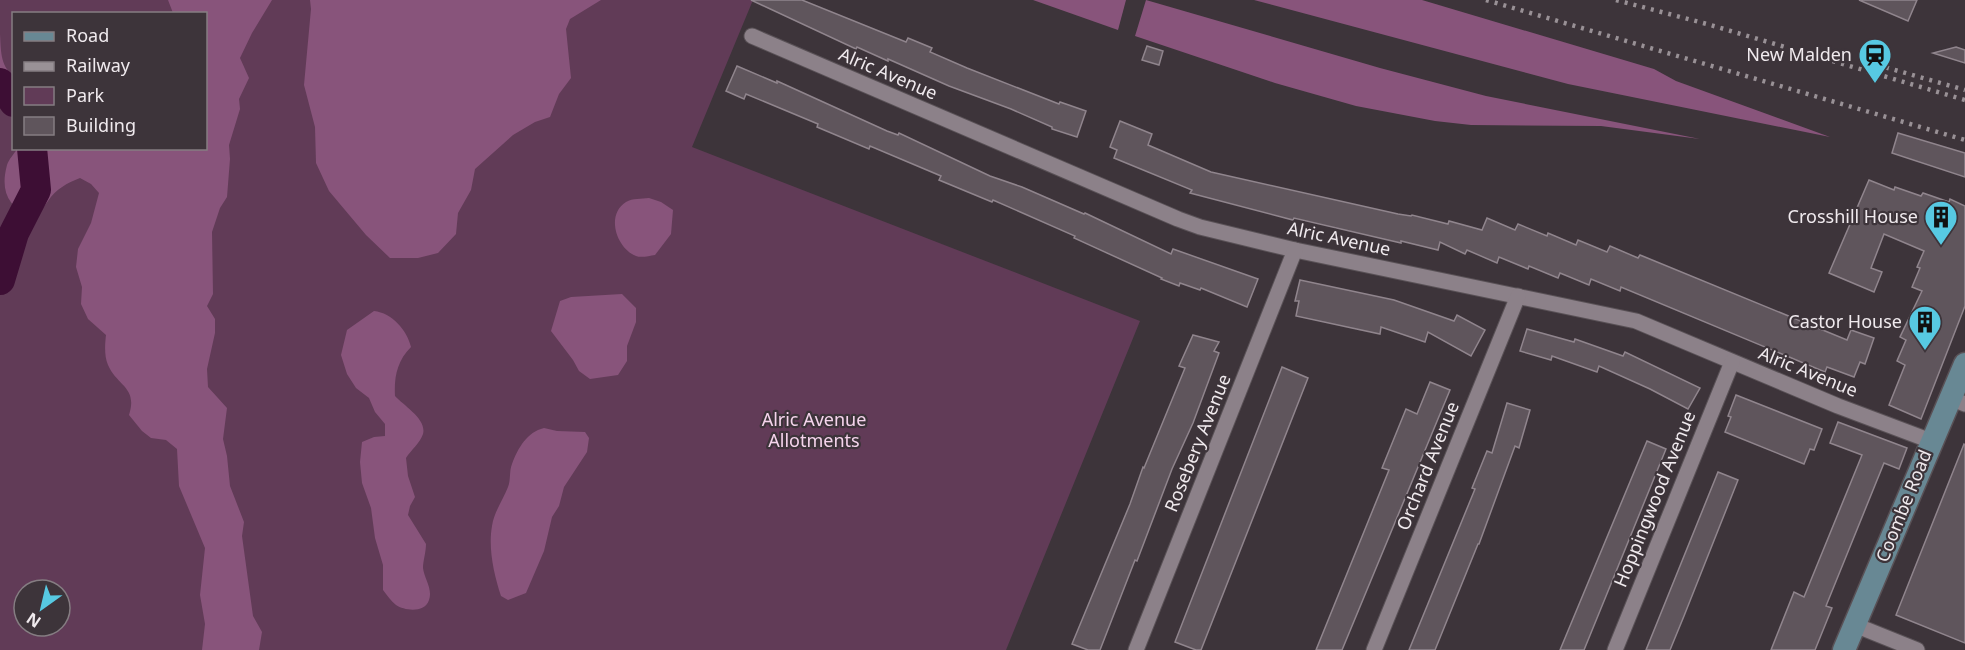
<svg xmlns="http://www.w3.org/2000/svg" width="1965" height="650" viewBox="0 0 1965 650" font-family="'Noto Sans',sans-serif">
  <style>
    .green { fill: #613b57; fill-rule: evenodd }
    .forest { fill: #88547b }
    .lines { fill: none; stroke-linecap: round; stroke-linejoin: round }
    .river { stroke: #3d0e34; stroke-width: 30 }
    .building { fill: #5f555c; stroke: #90858d; stroke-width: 1.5 }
    .minor-casing { stroke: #595156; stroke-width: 17 }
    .secondary-casing { stroke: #595156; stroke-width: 25 }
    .minor { stroke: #8c8189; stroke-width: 15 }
    .secondary { stroke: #688894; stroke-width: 22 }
    .rail { stroke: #999196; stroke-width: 4.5; stroke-dasharray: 3 6; stroke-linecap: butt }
    .labels { text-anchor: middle; stroke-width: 4.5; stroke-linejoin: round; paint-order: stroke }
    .poi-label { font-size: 18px; fill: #f0eaee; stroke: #3d343a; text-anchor: end }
    .street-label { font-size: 18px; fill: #f0eaee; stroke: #3d343a }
    .park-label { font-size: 18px; fill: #f5d4ec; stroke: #3d343a }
  </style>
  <rect width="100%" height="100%" fill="#3d343a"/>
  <path class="green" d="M0 0H753L692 147 1140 321 1006 650H0ZM14 14H206V148H14ZM24 590H60V626H24Z"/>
  <g class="forest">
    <path d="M168 0H272L252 33 240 58 249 78 239 99 240 109 229 145 230 159 227 197 220 208 212 232 213 294 207 306 215 319V333L207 369 208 387 227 408 223 439 227 456 230 486 244 522 242 536 253 616 262 632 259 650H202L205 624 200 595 205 548 179 486 177 449 166 440 151 438 142 431 129 415C138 387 117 386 108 365 104 356 105 344 106 335L88 319 81 304 82 287 76 267 78 249 91 223 99 193 91 184 80 178C67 183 56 189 48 201 42 209 41 213 31 217 8 207 0 191 7 165 9 159 14 154 17 149L206 148V14L173 13Z"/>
    <path d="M310 0H601L570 19 566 29 571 78 559 94 550 117 535 122 513 135 475 169 471 190 458 213 456 234 438 253 418 258H390L366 235 329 191 316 163 315 127 304 85 311 9Z"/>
    <path d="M1033 0H1126L1118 30Z"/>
    <path d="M1146 0 1380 68 1486 96 1700 139 1601 126 1471 125 1435 121 1356 106 1275 83 1135 36Z"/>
    <path d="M1254 0H1422L1654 69 1676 81 1830 137 1568 84Z"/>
    <path d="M0 34C1 49 0 66 13 75V113L9 106 0 101Z"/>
    <path d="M649 198 661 202 673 210 671 234 655 255C649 256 641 258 636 256 617 249 605 215 626 202 633 198 641 199 649 198Z"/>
    <path d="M622 294 636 308V322L627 346V361L618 375 590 379 579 371 573 360 551 331 560 301 571 297Z"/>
    <path d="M374 311C392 313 407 330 411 347 397 361 394 377 395 396 404 406 427 419 423 434 420 443 411 450 406 458L408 476 415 497 410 506 408 515 426 544C426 552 423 561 423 568 424 578 433 589 429 600 425 613 405 611 396 605 391 601 387 595 383 590V565L375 538 371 508 362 483 360 462 362 442 374 437 385 436V424L375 412 369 398 356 388 347 374 341 355 347 330Z"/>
    <path d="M544 428 557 431 585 432 589 438 587 452 564 487 559 506 552 517 544 551 526 593 508 600 501 596C494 575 488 548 492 526 494 512 503 500 508 487 511 480 509 471 512 464 518 448 527 432 544 428Z"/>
  </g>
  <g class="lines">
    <g class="river">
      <path d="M0 83 14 102"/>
      <path d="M0 280 14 233 36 190 32 148"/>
    </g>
  </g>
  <g class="building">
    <path d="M751 0H802L906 42 908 38 932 48 930 52 967 68 1059 104 1060 102 1086 111 1077 137 1052 129V127L1011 109 949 86 888 59V61L857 47 856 49Z"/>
    <path d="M1859 0H1917L1908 21Z"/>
    <path d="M1147 46 1163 51 1159 65 1142 60Z"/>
    <path d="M1956 47 1965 50V63L1933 53Z"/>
    <path d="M737 66 777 83V81L887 131 898 135 899 133 990 176 1022 187 1084 214 1085 213 1171 254 1173 249 1258 279 1247 307 1201 288 1200 290 1180 283 1179 286 1161 279 1162 278 1074 238 1075 236 993 200 992 202 939 180 941 176 870 146 869 149 817 127 818 124 746 94 744 99 726 91Z"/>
    <path d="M1120 121 1152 134 1148 145 1211 172 1398 214 1411 216 1412 215 1448 224 1449 221 1482 230 1487 218 1515 230 1518 224 1547 236 1548 233 1576 245 1578 240 1607 252 1610 246 1638 258 1640 255 1847 340 1851 330 1874 338 1865 364 1860 362 1854 377 1827 367 1825 372 1621 287 1620 291 1591 279 1589 285 1560 273 1558 278 1529 266 1528 269 1499 257 1497 263 1467 250 1465 254 1440 242 1438 250 1401 241V243L1294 218 1293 220 1190 193 1192 190 1114 158 1117 150 1110 147Z"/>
    <path d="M1898 133 1965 153V177L1892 153Z"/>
    <path d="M1869 180 1894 190 1895 187 1921 196 1923 193 1949 202 1950 199 1965 206V306L1921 419 1889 405 1905 365 1897 361 1906 340 1900 337 1922 291 1912 287 1920 268 1917 267 1924 251 1884 234 1871 268 1882 272 1874 292 1829 273Z"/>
    <path d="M1300 280 1394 300 1454 321 1457 315 1485 330 1471 356 1428 332 1425 342 1381 327 1380 334 1296 316 1299 301H1295Z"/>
    <path d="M1527 329 1574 342 1575 339 1623 356 1625 352 1700 388 1688 409 1650 389 1599 366 1597 372 1552 356 1551 360 1520 351Z"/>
    <path d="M1193 335 1219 342 1214 351 1219 353 1193 423 1172 469 1137 561 1135 560 1100 650H1088L1072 644 1130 504 1143 467 1144 468 1185 368 1179 366Z"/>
    <path d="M1282 367 1308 378 1201 650H1196L1175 642Z"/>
    <path d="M1430 382 1450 390 1342 650H1316L1389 470 1382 468 1406 409 1417 414Z"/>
    <path d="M1736 395 1822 429 1814 450 1810 449 1804 464 1725 432 1731 417 1728 416Z"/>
    <path d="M1507 403 1530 410 1519 448 1515 446 1479 544H1478L1435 650H1409L1475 489 1472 488 1487 451 1492 453Z"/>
    <path d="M1838 422 1907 448 1899 469 1884 463 1826 606 1832 608 1815 650H1771L1794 592 1804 597 1862 455 1830 443Z"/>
    <path d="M1647 441 1666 449 1584 650H1560Z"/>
    <path d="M1964 444 1965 445V643L1896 615Z"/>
    <path d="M1718 472 1738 480 1684 616 1670 650H1646Z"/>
  </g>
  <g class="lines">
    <defs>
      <g id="minor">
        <path d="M752 36 1178 219 1200 227 1295 250 1636 321 1838 406 1931 441"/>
        <path d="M1950 398 1965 404"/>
        <path d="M1855 625 1917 650"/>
        <path d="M1136 650 1295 250"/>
        <path d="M1374 650 1518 296"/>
        <path d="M1615 650 1732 362"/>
      </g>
      <path id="secondary" d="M1844 650 1965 364"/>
    </defs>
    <use href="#minor" class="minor-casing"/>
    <use href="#secondary" class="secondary-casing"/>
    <use href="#minor" class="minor"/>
    <use href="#secondary" class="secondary"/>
    <g class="rail">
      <path d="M1486 0 1965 140"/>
      <path d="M1616 0 1707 24 1965 100"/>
      <path d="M1860 60 1965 90"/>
    </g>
  </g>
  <defs>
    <symbol id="station-pin" viewBox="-11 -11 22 30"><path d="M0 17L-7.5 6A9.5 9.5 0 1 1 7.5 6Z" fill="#57c9e2" stroke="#3d343a"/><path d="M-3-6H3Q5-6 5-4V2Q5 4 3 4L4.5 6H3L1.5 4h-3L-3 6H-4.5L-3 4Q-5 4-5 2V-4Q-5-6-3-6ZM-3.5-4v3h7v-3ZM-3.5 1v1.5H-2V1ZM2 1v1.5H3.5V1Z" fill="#111"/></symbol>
    <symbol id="building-pin" viewBox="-11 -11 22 30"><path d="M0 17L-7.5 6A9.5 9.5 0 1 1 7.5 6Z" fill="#57c9e2" stroke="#3d343a"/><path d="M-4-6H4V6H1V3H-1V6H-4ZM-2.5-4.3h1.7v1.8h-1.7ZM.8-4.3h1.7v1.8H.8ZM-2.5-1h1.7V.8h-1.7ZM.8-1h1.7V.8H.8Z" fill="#111"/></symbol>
  </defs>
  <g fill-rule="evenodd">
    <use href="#station-pin" x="1856" y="36" width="38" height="52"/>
    <use href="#building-pin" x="1922" y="198" width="38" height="52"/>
    <use href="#building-pin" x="1906" y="303" width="38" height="52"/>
  </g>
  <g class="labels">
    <g class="poi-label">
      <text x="1852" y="61">New Malden</text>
      <text x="1918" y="223">Crosshill House</text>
      <text x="1902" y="328">Castor House</text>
    </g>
    <g class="street-label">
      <text transform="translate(888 74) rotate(23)" y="6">Alric Avenue</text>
      <text transform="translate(1339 239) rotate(12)" y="6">Alric Avenue</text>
      <text transform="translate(1808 372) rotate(22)" y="6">Alric Avenue</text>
      <text transform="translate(1198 443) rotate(-68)" y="6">Rosebery Avenue</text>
      <text transform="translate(1428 466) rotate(-68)" y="6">Orchard Avenue</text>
      <text transform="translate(1655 499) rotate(-68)" y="6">Hoppingwood Avenue</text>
      <text transform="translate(1904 506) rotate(-68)" y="6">Coombe Road</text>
    </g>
    <g class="park-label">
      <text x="814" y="426">Alric Avenue<tspan x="814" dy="21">Allotments</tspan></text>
    </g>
  </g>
  <rect x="12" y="12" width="195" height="138" fill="#3d343a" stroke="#857d82" stroke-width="1.5"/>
  <rect x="24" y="32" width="30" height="9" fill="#688894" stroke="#857d82" stroke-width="1.5"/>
  <text x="66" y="42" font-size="18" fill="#f0eaee">Road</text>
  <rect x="24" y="62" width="30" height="9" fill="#999196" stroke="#857d82" stroke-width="1.5"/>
  <text x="66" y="72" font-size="18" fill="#f0eaee">Railway</text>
  <rect x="24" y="87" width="30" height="18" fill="#613b57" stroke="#857d82" stroke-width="1.5"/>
  <text x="66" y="102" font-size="18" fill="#f0eaee">Park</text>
  <rect x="24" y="117" width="30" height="18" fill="#5f555c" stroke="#857d82" stroke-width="1.5"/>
  <text x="66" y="132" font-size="18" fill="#f0eaee">Building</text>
  <g transform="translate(42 608) rotate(214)"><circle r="28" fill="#3d343a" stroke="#857d82" stroke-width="1.5"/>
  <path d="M0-4.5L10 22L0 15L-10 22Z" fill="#57c9e2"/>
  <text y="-9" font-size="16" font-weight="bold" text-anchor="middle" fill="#f0eaee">N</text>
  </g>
</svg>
